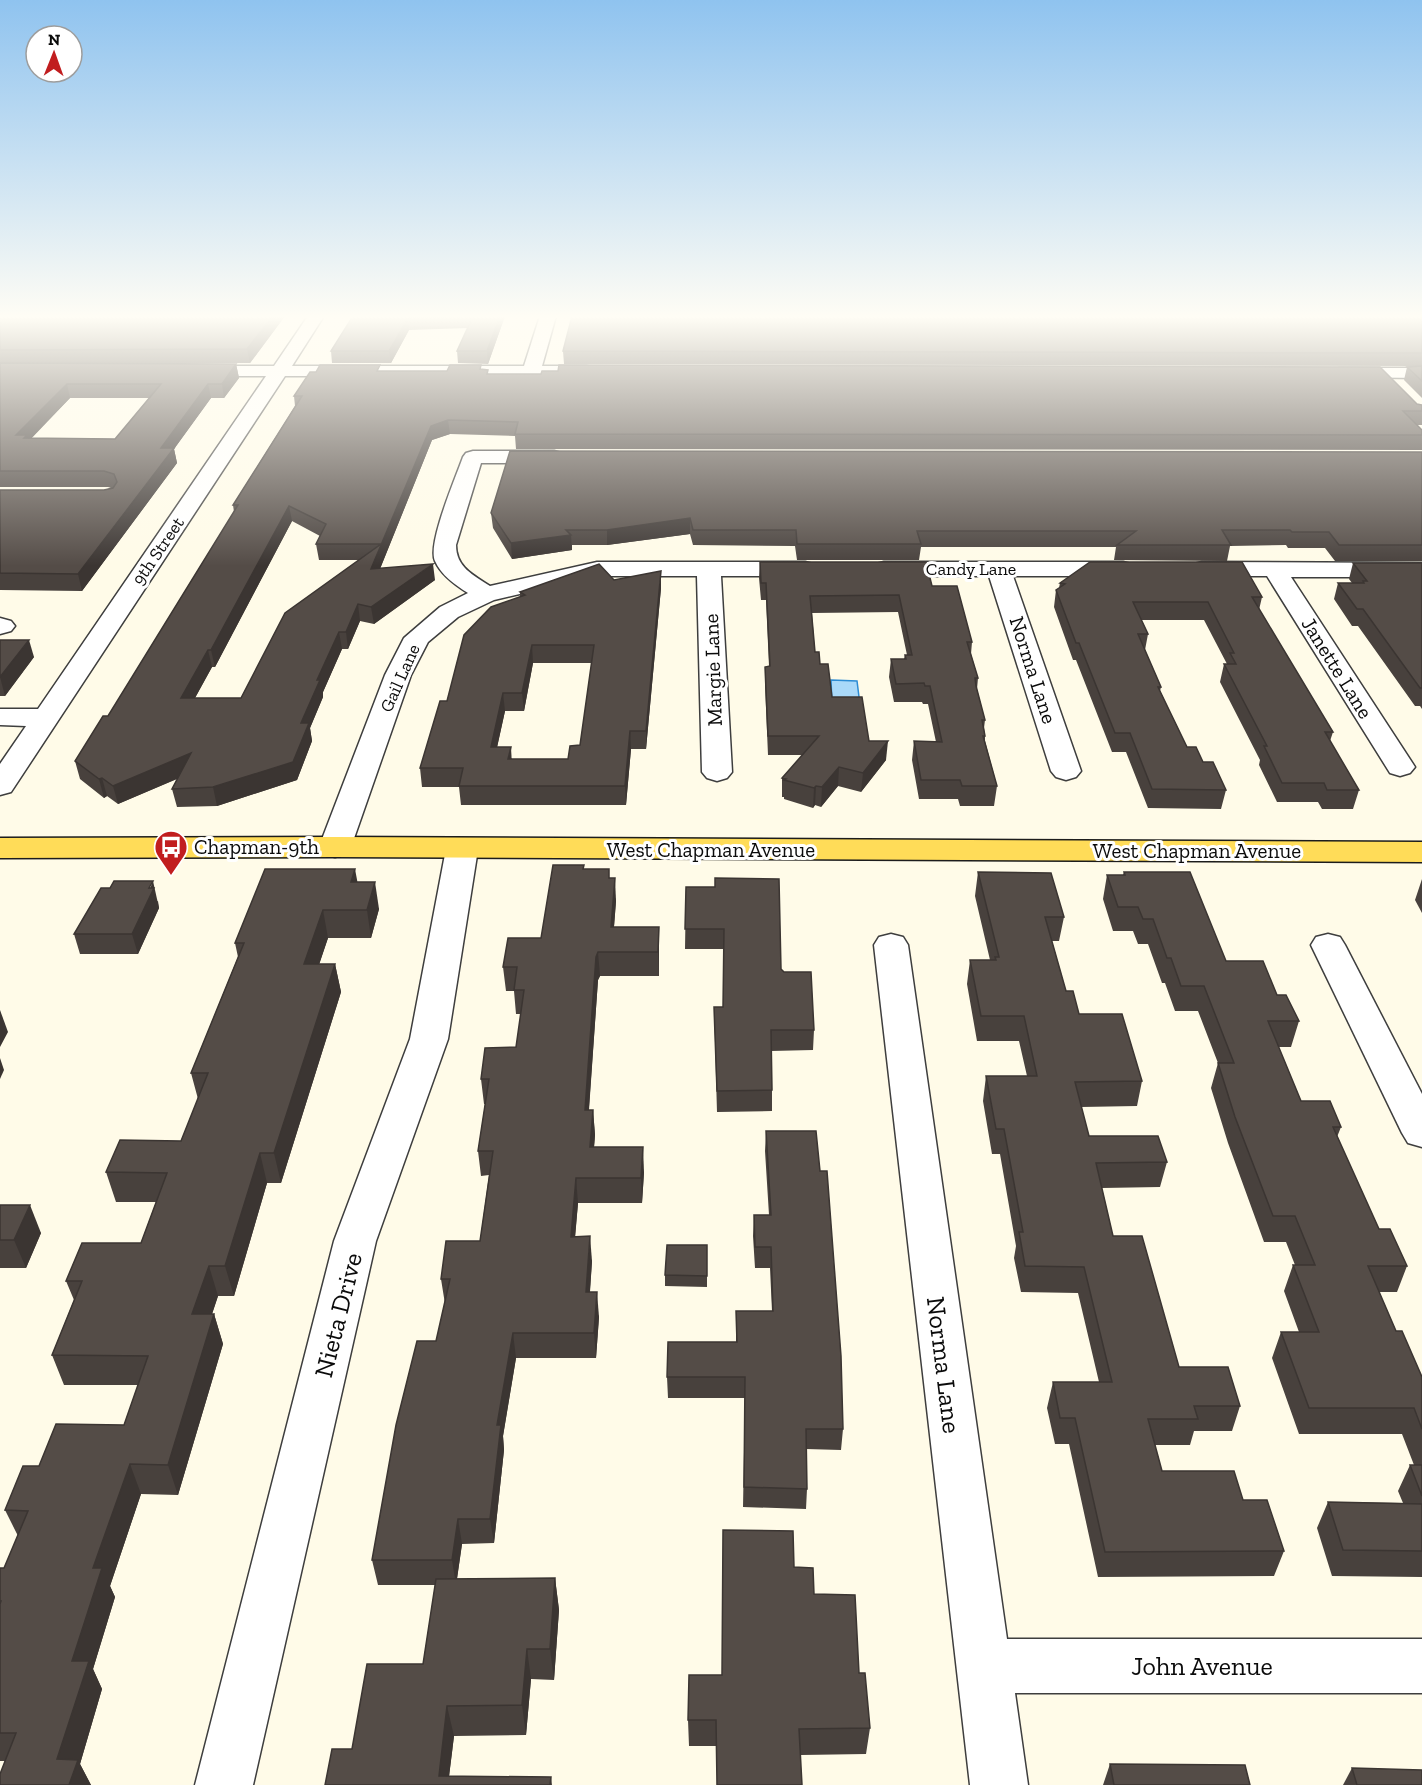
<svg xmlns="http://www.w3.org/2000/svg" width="1422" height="1785" viewBox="0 0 1422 1785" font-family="'Zilla Slab',serif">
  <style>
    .water { fill: #aad9f9; stroke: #2d8cd4; stroke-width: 1.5 }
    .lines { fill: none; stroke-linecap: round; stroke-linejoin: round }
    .minor-casing { stroke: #3e3e3e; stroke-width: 3 }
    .major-casing { stroke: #1c1c1c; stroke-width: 3 }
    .minor { fill: #fff; fill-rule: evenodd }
    .major { fill: #ffdc58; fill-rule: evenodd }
    .wall { fill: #48413d; fill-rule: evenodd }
    .shaded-wall { fill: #3b3532 }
    .building { fill: #544c47; stroke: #3b3532; stroke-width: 1.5; fill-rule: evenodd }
    .labels { text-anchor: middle; stroke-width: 6; stroke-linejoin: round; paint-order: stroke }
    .far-street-label { font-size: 18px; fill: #0b0b0b; stroke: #fff }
    .street-label { font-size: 21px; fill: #0b0b0b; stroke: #fff }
    .poi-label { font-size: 21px; fill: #0b0b0b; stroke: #fff; text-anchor: start }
    .near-street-label { font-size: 26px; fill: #0b0b0b; stroke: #fff }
  </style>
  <rect width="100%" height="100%" fill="#fffbe8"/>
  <path class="water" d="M831 680 857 681 860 705 832 704Z"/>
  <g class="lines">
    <defs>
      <g id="minor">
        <path d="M308 316H324L292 366H524L540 316H556L542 366H586L592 367 595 371 592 375 586 376H285L15 786 11 792 0 795V764L26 726 0 725V709H38L266 376H194L188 375 185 371 188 367 194 366H274Z"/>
        <path d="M1340 368H1422V378L1334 377 1331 373 1334 369Z"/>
        <path d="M473 451H554L561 453 564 457 561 461 554 463H481L456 545C456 567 473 575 490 586L597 562H805L813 564 817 569 813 574 805 576H721L732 772 727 778 717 781 707 778 702 772 697 576H597L494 600 458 617 428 642 411 675 351 847 346 854 335 857 324 854 319 847 385 675 404 638 440 607 468 593C455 585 441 575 435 561 427 544 456 477 463 457L466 453Z"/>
        <path d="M884 562H1123L1131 564 1135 569 1131 574 1123 576H1013L1081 771 1076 777 1066 780 1056 777 1051 771 989 576H884L876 574 872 569 876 564Z"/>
        <path d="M1202 562 1422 563V577H1291L1415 767 1410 773 1400 776 1390 773 1267 576H1202L1194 574 1190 569 1194 564Z"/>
        <path d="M0 618 11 621 15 626 11 631 0 634Z"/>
        <path d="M462 839 473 842 478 849 448 1039 376 1241 253 1785H195L334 1241 410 1039 446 849 451 842Z"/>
        <path d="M891 934 903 937 908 945 1007 1639H1422V1693H1015L1028 1785H970L874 945 879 937Z"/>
        <path d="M1328 934 1340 937 1345 945 1422 1094V1147L1408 1143 1402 1133 1311 945 1316 937Z"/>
      </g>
      <path id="major" d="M335 837 1422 842V862L335 857 0 858V838Z"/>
    </defs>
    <use href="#minor" class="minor-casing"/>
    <use href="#major" class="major-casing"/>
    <use href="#minor" class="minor"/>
    <use href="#major" class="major"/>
  </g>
  <g class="wall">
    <path d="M0 316H285L250 363H0Z"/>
    <path d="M353 316H505L488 364 458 363 457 351 468 328 409 330 391 363H332L331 351Z"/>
    <path d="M1422 316V366L564 364 563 351Z"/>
    <path d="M0 363 236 364 239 378 224 398H211L174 449 177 463 82 591 0 590V490H104L111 488 108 487H0ZM70 398H149L115 439 31 438Z"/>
    <path d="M1422 366V398L1404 380 1407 367Z"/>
    <path d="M481 369 489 374 1417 404 1422 405V425H1417L1422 430V450L516 449 515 436 450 434 432 440 380 569 435 580 374 624 360 621 348 649H342L323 692V697L310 728 312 741 297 780 217 806 177 807 172 789 177 779 118 804 107 796 104 798 80 779 75 761 108 716 234 512 233 505 295 406 294 396 381 371H447ZM292 521 320 536 316 544 319 560H359L241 698H195L212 667H215Z"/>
    <path d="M1422 452V561H1335L1325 548H1288L1286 545 1230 546 1227 561 1114 560 1116 547H921L919 560H797L795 546 693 545 690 534 607 545H572V550L512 559 493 528 491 513Z"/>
    <path d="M760 562 932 586 972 642 971 654 978 678 977 689 985 720 984 728 985 736V741L997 786 994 806H960L958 799H919L912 760 914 741 936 742 928 704H923L922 702H894L889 677 891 659H904L905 655H907L898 612 812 613 815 652 832 697 869 741 886 760 861 792 838 786 821 807 815 805 813 808 784 799V797H782V778L803 755H768L765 685V667L769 666 766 600H761L759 578Z"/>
    <path d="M1353 563H1422V709L1420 706H1415L1358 626H1352L1334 599 1338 583H1352L1349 579Z"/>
    <path d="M614 580 661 588 646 749H631L626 805H461L459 787H422L420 768 447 701 520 597V592ZM533 663H592L580 745 568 759H512L497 747 505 711H524Z"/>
    <path d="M1060 583 1262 597 1259 610 1333 732 1330 741 1359 790 1353 809H1322L1318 802H1277L1259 765 1260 760 1220 682 1224 664H1227L1204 620H1141L1148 634 1145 650 1161 687 1160 691 1187 747 1203 762 1226 790 1221 809 1148 808 1126 752H1112L1076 660H1073L1054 607 1056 590 1059 588Z"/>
    <path d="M0 640 34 657 5 696H0Z"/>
    <path d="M584 865V869L610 878 616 901 614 927H659V976H600L598 980 589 1110H593L595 1135 594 1147 644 1172 642 1203H578L575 1236 592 1261 590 1292 599 1317 596 1358H516L503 1436 504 1450 494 1543 462 1544 457 1579 555 1578 559 1610 554 1680 531 1679 526 1735 454 1736 449 1776 551 1777 552 1785H325L352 1749 423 1664 435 1585H378L372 1560 436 1341 445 1304 441 1279 480 1241 489 1175 481 1176 478 1151 485 1104H484L481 1079 516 1047 521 1014H516L514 991H506L503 967 541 938Z"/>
    <path d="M978 872 1064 917 1059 941H1052L1066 991 1079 1014 1142 1081 1137 1106 1081 1107 1089 1136 1167 1162 1160 1187 1102 1188 1113 1236 1179 1367 1240 1406 1232 1431H1194L1190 1445H1155L1162 1471 1243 1500 1284 1551 1274 1576 1098 1577 1069 1444H1055L1047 1408 1053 1382H1099L1078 1293 1021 1292 1014 1258 1016 1246 1000 1154H992L983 1101 986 1076H1027L1019 1041H977L967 984 970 960H990L975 896Z"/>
    <path d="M1124 872 1226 961 1277 995 1299 1021 1291 1047H1278L1301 1101 1341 1127 1337 1137 1379 1229 1407 1266 1397 1292H1379L1396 1331 1422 1377V1577L1332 1576 1317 1528 1328 1502 1403 1503 1398 1491 1410 1465H1414L1402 1434H1299L1272 1358 1281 1332H1299L1284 1291 1293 1265H1295L1286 1242H1264L1228 1143 1211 1088 1218 1063 1198 1011H1175L1165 983H1162L1148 944H1138L1133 931H1113L1103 899 1107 875H1123Z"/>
    <path d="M1422 879V913L1415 900Z"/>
    <path d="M358 882 379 909 371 938H328L319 964H335L341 992 281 1183H267L234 1296H218L212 1314H214L223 1344 178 1495 141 1494 110 1586 115 1597 93 1669 102 1689 80 1764 91 1785H0L5 1761H0V1568H4L18 1536 5 1510 39 1466 124 1425 138 1385H64L52 1355 74 1300 66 1281 141 1243 156 1202H116L106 1172 181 1141 198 1099 191 1073 238 957 235 943Z"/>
    <path d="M686 887 781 969 814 1030 813 1050 771 1051 772 1090V1111L717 1112 714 1007H723L724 949H685Z"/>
    <path d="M158 901 159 908 138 954H80L74 934Z"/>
    <path d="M766 1131 843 1429 841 1450 806 1449 807 1489 806 1509 743 1507 745 1398H668L667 1377 736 1342V1311H772L770 1268H755L753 1236 754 1215H769L765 1151Z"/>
    <path d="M0 1205 41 1233 26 1268H0Z"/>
    <path d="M707 1245V1287L665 1286V1275Z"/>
    <path d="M794 1567 814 1594 859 1673 870 1728 866 1754 801 1755 716 1746H689L688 1720 722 1675Z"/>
    <path d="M1110 1764 1250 1785H1103Z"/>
    <path d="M1352 1768 1422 1785H1343Z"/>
  </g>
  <g class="shaded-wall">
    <path d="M273 316H285L250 363 247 349Z"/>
    <path d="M500 316H505L488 364 487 351Z"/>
    <path d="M408 318 409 330 391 363 389 351Z"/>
    <path d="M236 364 239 378 224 398 222 384Z"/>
    <path d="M67 384 70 398 28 442 16 435Z"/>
    <path d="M208 384 211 398 174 449 177 463 82 591 78 574 161 448Z"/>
    <path d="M448 420 450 434 432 440 373 586 371 569 431 426Z"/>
    <path d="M289 506 292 521 215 667 211 650Z"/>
    <path d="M690 518V534L607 545V530Z"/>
    <path d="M571 535 572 550 512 559 511 543Z"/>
    <path d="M433 564 435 580 374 624 371 607Z"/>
    <path d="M661 571V588L646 749V731Z"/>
    <path d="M358 604 360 621 348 649 346 632Z"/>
    <path d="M339 632 342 649 323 692V697L310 728 312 741 297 780 217 806 213 787 301 723 317 680Z"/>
    <path d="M29 640 34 657 5 696 0 677Z"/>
    <path d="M532 645 533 663 524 711 522 693Z"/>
    <path d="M208 650 212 667 185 716 181 698Z"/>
    <path d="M503 693 505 711 493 766 491 747Z"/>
    <path d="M630 731 631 749 626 805 625 786Z"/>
    <path d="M888 741 886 760 861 792 863 773Z"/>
    <path d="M511 747 512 766 508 759Z"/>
    <path d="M191 753 195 771 118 804 113 786Z"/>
    <path d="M839 767 838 786 821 807 822 787Z"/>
    <path d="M102 778 107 796 104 798 99 779Z"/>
    <path d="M816 786 815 805 813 808 814 788Z"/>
    <path d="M355 869 360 896 351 882Z"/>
    <path d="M615 878 616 901 612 951 611 927Z"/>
    <path d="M153 881 159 908 138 954 132 934Z"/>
    <path d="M375 882 379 909 371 938 367 910Z"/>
    <path d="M323 910 328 938 310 992 304 964Z"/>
    <path d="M659 927V976L658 952Z"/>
    <path d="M598 952 600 976 598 980 587 1135 585 1110 596 957Z"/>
    <path d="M335 964 341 992 281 1183 274 1153Z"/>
    <path d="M0 1010 8 1032 0 1047Z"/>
    <path d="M0 1058 4 1070 0 1079Z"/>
    <path d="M593 1110 595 1135 592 1172 590 1147Z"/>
    <path d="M643 1147 644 1172 642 1203 641 1178Z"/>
    <path d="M260 1153 267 1183 234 1296 225 1266Z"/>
    <path d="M576 1178 578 1203 573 1262 571 1237Z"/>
    <path d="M30 1205 41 1233 26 1268 14 1240Z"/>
    <path d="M590 1236 592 1261 588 1317 586 1292Z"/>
    <path d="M209 1266 218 1296 202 1344 192 1314Z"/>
    <path d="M597 1292 599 1317 596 1358 594 1333Z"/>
    <path d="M214 1314 223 1344 178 1495 168 1465Z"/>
    <path d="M513 1333 516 1358 503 1436 504 1450 494 1543 490 1519 497 1425Z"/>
    <path d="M130 1464 141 1494 110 1586 115 1597 93 1669 102 1689 80 1764 91 1785H69L57 1759 72 1661 93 1568Z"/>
    <path d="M458 1519 462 1544 456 1585 452 1560Z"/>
    <path d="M555 1578 559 1610 554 1680 550 1649Z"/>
    <path d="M527 1649 531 1679 526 1735 522 1705Z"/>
    <path d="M447 1706 454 1736 448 1785 439 1776Z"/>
  </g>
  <g class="building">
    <path d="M0 316H273L247 349 0 350Z"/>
    <path d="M353 316H500L487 351H457L473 316 408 318 389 351H331Z"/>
    <path d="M572 316H1422V353L563 351Z"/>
    <path d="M0 363 236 364 222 384H208L161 448H174L78 574 0 573V490H104L113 488 117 482 114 474 104 471H0ZM67 384H161L115 439 24 438 27 435H16Z"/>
    <path d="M320 365H380L377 371H447L450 365H481L480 369 488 370 487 374H541L542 371H558L559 365 1380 367 1417 404 1422 405V411H1403L1422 430V435L515 434 518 422 448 420 431 426 371 569 433 564 371 607 358 604 346 632H339L317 680H320L301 723H309L293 762 213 787 172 789 191 753 113 786 102 778 99 779 75 761 103 716H108L238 505H233L302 396H294L310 372H316ZM289 506 326 524 316 544H381L285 613 241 698H181L208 650H211Z"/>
    <path d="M1422 366V381L1407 367Z"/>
    <path d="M510 451 1422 452V545H1339L1329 532H1292L1290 530H1222L1231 545H1117L1136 531H917L921 544H797L796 530H693L690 518 607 530H566L571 535 511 543 491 513Z"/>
    <path d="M760 562H926L932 586H957L972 642H967L978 678H975L976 686 985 720H982L985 736H983L997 786H962L960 780H921L914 741 942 742 930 686H925L924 683 896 684 891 659H906L905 655H912L899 595 810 596 815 652H819L820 664H828L832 697H862L869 741H888L863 773 839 767 822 787 816 786 814 788 784 780 786 779 782 778 819 736H768L765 667 770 666 766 583H761Z"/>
    <path d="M1090 562H1242L1262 597H1252L1333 732H1325L1359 790H1327L1324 783H1282L1264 746H1267L1224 664H1236L1230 653H1234L1208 602H1133L1148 634H1138L1161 687H1158L1187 747H1196L1203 762H1213L1226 790 1152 789 1130 733H1115L1079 643H1076L1056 590 1065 584 1060 583Z"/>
    <path d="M1353 563H1422V688H1420L1363 609H1357L1338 583H1364L1363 581H1367Z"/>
    <path d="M599 564 614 580 661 571 646 731H630L625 786H459L463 768H420L440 701H447L464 635 491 607 525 595 520 592ZM532 645H594L580 745 570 746 568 759H508L511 747H491L503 693H522Z"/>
    <path d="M0 640H29L0 677Z"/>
    <path d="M553 865H584L583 869H609V878H615L611 927H659L658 952H598L596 957 585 1110H593L590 1147H643L641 1178H576L571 1237 590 1236 586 1292H597L594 1333H513L497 1425H501L490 1519H458L452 1560H372L396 1425 417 1341H436L450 1279H441L446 1241H480L493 1151H478L489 1079H481L485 1048 516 1047 524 990H514L517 967H503L508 938H541Z"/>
    <path d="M265 869H355L351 882H375L367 910H323L304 964H335L274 1153H260L225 1266H209L192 1314H214L168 1465 130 1464 93 1568H102L72 1661H89L57 1759 78 1760 69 1785H0V1774L16 1733H0V1604L1 1601H0V1568H4L28 1511 5 1510 23 1466H39L56 1424 124 1425 148 1356 52 1355 82 1281H66L82 1243H141L167 1173 106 1172 120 1140 181 1141 208 1073H191L244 943H235Z"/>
    <path d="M978 872 1051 873 1064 917H1045L1066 991H1073L1079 1014H1122L1142 1081 1075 1082 1089 1136H1158L1167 1162 1096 1163 1113 1236H1142L1179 1367H1228L1240 1406H1194L1198 1419H1148L1162 1471H1234L1243 1500H1267L1284 1551 1105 1552 1075 1418H1060L1053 1382H1112L1084 1267 1025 1266 1019 1232H1023L1004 1129H996L986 1076H1037L1024 1016H981L970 960H996L995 957H999Z"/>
    <path d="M1124 872H1190L1226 961H1263L1277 995H1286L1299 1021H1268L1301 1101H1330L1341 1127H1333L1379 1229H1390L1407 1266H1368L1396 1331H1402L1422 1377V1429L1414 1408H1309L1281 1332H1319L1293 1265H1315L1295 1216H1273L1235 1117 1218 1063H1234L1204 986H1181L1171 958H1167L1153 919H1143L1138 907H1118L1107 875H1125Z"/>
    <path d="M715 878 779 879 781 969 784 972H811L814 1030H771L772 1090 717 1091 714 1007H723L724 929H685L686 887H715Z"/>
    <path d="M114 881H153L149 888H154L132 934H74L101 888H110Z"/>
    <path d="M766 1131H816L820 1171H827L841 1356 843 1429H806L807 1489 744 1487 745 1377H667L668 1342H737L736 1311H773L771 1247H755L754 1215H771Z"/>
    <path d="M0 1205H30L14 1240H0Z"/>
    <path d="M667 1245H707V1276L665 1275Z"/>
    <path d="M1410 1465H1422V1496Z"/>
    <path d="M1328 1502 1422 1504V1551L1343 1550Z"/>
    <path d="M723 1530 793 1531 794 1567 813 1568 814 1594 855 1595 859 1673H865L870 1728 799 1729 802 1785H717L716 1720H688L689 1675H722Z"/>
    <path d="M555 1578 550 1649H527L522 1705 447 1706 439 1776 551 1777 550 1785H325L332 1749H352L367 1664H423L436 1579Z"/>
    <path d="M1110 1764 1245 1765 1250 1785H1114Z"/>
    <path d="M1352 1768 1422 1770V1785H1357Z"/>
  </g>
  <linearGradient id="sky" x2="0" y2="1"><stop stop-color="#8fc3ef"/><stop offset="0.56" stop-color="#fffdf5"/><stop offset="1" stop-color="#fffdf5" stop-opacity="0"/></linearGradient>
  <rect width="1422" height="566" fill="url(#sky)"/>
  <defs>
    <symbol id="bus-pin" viewBox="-11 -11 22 30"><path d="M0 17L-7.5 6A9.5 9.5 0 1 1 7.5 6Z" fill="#c11d1f" stroke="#fff"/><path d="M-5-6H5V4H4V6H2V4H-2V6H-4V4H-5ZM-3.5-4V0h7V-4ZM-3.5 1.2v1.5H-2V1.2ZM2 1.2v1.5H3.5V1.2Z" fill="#fff"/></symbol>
  </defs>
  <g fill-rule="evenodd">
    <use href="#bus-pin" x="152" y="828" width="38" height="52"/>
  </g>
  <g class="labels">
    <g class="far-street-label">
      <text transform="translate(158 551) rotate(-56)" y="6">9th Street</text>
      <text x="971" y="575">Candy Lane</text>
      <text transform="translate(400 678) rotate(-66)" y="6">Gail Lane</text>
    </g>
    <g class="street-label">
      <text transform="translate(1337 668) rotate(58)" y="7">Janette Lane</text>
      <text transform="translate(713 670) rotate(-92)" y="7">Margie Lane</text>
      <text transform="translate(1033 670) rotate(72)" y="7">Norma Lane</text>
      <text x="711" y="857">West Chapman Avenue</text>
      <text x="1197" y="858">West Chapman Avenue</text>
    </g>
    <g class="poi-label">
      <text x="194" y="854">Chapman-9th</text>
    </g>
    <g class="near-street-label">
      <text transform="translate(338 1315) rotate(-76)" y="9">Nieta Drive</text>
      <text transform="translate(944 1365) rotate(83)" y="9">Norma Lane</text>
      <text x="1202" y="1675">John Avenue</text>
    </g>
  </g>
  <g transform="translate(54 54) rotate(1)"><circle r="28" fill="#ffffff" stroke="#9d9d9d" stroke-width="1.5"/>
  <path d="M0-4.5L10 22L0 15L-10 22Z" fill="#c11d1f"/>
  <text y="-9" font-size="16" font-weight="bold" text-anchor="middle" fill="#0b0b0b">N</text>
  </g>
</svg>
